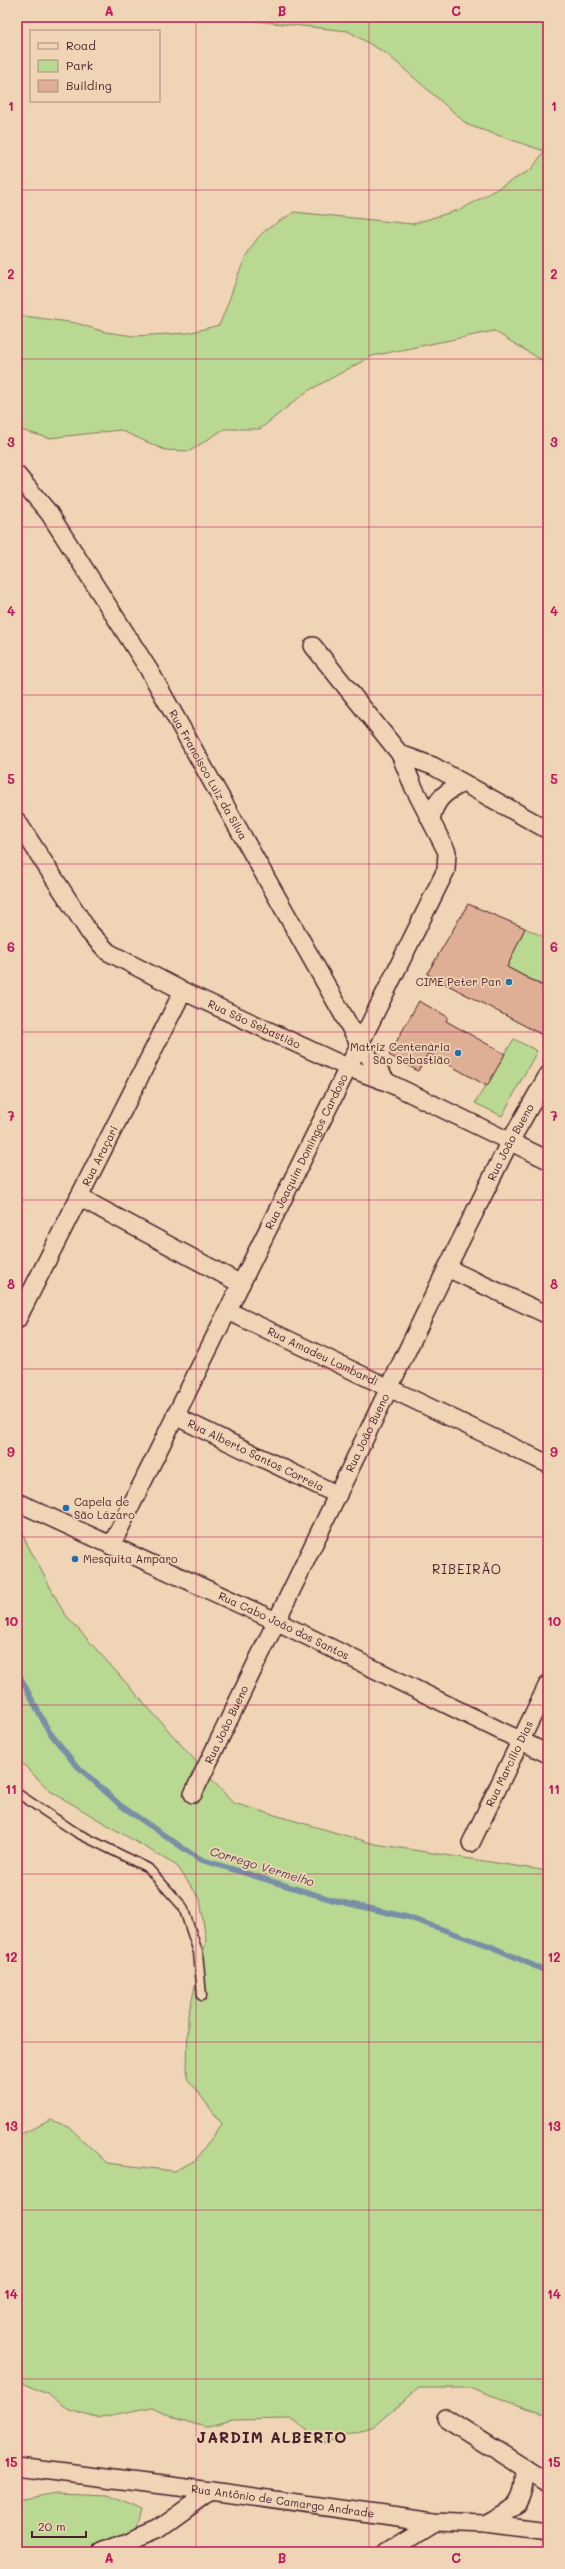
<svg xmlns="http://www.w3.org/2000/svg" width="565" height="2569" viewBox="0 0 565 2569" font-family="Mali,sans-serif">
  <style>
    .green { fill: #b9d891; stroke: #827c5e }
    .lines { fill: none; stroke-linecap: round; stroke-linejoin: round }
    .stream { stroke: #788fa6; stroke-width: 5.5 }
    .building { fill: #dfaf95; stroke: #4a1f2b }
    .lane-casing { stroke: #4a1f2b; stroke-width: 11 }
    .street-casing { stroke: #4a1f2b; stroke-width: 20 }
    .lane { stroke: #efd4b6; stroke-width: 8 }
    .street { stroke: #efd4b6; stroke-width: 17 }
    .grid { fill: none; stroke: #c2185b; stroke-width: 1; stroke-opacity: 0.55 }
    .poi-dot { fill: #1f6fb2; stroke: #efd4b6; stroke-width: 1.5 }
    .labels { text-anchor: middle; stroke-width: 3.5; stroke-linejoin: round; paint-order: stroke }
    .street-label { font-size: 11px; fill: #4a1f2b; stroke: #efd4b6 }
    .poi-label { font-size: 11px; fill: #4a1f2b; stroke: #efd4b6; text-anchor: end }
    .water-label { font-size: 12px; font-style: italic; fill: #553b4a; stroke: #efd4b6 }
    .quarter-label { font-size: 13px; letter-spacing: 1px; fill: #4a1f2b; stroke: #efd4b6 }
    .district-label { font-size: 15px; font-weight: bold; letter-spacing: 1px; fill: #4a1f2b; stroke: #efd4b6 }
    .neatline { fill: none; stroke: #c2185b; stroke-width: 1.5 }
    .grid-label { font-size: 13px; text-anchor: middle; font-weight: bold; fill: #c2185b }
  </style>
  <rect width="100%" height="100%" fill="#efd4b6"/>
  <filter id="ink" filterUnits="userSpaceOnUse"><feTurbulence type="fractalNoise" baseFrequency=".025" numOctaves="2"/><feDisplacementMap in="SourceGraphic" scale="8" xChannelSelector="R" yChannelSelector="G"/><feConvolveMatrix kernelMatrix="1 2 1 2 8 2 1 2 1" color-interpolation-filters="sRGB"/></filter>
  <g filter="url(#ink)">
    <g class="green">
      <path d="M219 17H548V364L494 331 372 356 306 392 260 429H224L190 451 165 450 120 430 49 438 17 429V315L76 323 105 332 134 336 188 333 219 325C232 298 238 264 257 239 265 228 283 220 294 212L412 224 462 209 532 169 544 151 468 125 387 54 348 31Z"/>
      <path d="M525 928 548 939V988L507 967Z"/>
      <path d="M514 1039 537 1051 502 1116 475 1103Z"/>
      <path d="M17 1515 25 1540 64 1613 233 1803 375 1844 548 1871V2416L472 2388H419L374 2426 324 2443 291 2419 233 2420 205 2427 178 2419 152 2407 97 2418 69 2410 47 2394 17 2381V2136L51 2120 69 2127 107 2163 174 2171 196 2160 222 2124 187 2078 188 2016 206 1941 200 1899 177 1866 50 1791 17 1758Z"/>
      <path d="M57 2493 108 2495 142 2510C138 2526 131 2548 113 2552H17V2500Z"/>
    </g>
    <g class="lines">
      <path class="stream" d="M17 1671 48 1730 74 1763 120 1805 199 1859 333 1900 407 1917 490 1946 548 1972"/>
    </g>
    <g class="building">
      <path d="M468 904 525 928 507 967 548 989V1038L427 974Z"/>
      <path d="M419 1001 448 1017 446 1021 505 1054 487 1086 428 1053 418 1071 389 1055Z"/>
    </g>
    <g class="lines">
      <defs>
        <path id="lane" d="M17 1793 77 1833 148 1868 183 1907 198 1952 202 1996"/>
        <g id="street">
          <path id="s1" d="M17 475 49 513 149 670 359 1043 387 1082"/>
          <path d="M313 646 400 754"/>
          <path d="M431 820C435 799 445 792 463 783"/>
          <path id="s2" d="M17 821 89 932 108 952 183 991 349 1068 387 1082 548 1160"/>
          <path d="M79 1197 241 1284"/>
          <path d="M447 1268 548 1315"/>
          <path id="s3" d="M228 1311 548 1464"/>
          <path id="s4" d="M17 1320 183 991"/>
          <path id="s5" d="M175 1416 338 1495"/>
          <path id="s6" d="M17 1502 276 1621 548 1754"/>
          <path id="s7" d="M111 1546 446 870 447 852 413 786 400 754 433 766 548 830"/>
          <path id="s8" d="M193 1794 447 1268 509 1143 548 1075"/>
          <path id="s9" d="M471 1843 548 1684"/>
          <path d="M446 2418 548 2483"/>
          <path id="s10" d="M17 2467 211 2491 434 2522 485 2524 548 2532"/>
          <path d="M485 2524C516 2507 524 2506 525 2468"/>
          <path d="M102 2552 158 2529 211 2491"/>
          <path d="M386 2552 434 2522"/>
        </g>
      </defs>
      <use href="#lane" class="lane-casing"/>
      <use href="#street" class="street-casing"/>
      <use href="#lane" class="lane"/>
      <use href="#street" class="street"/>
    </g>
  </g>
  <path class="grid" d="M196 17V2552M369 17V2552M17 190H548M17 359H548M17 527H548M17 695H548M17 864H548M17 1032H548M17 1200H548M17 1369H548M17 1537H548M17 1705H548M17 1874H548M17 2042H548M17 2210H548M17 2379H548"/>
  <g class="poi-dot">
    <circle cx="509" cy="982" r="4"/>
    <circle cx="458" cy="1053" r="4"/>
    <circle cx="66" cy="1508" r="4"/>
    <circle cx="75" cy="1559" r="4"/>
  </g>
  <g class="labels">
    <g class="street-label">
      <text dy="4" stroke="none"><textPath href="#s1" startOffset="356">Rua Francisco Luiz da Silva</textPath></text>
      <text dy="4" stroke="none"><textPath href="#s2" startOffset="323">Rua São Sebastião</textPath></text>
      <text dy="4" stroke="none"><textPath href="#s8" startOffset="725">Rua João Bueno</textPath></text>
      <text dy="4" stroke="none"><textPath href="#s7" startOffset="440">Rua Joaquim Domingos Cardoso</textPath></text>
      <text dy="4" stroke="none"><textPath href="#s4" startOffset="184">Rua Araçari</textPath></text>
      <text dy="4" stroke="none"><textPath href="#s3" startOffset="105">Rua Amadeu Lombardi</textPath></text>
      <text dy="4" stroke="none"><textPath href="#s8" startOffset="401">Rua João Bueno</textPath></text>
      <text dy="4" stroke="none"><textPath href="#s5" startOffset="90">Rua Alberto Santos Correia</textPath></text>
      <text dy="4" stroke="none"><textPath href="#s6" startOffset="294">Rua Cabo João dos Santos</textPath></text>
      <text dy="4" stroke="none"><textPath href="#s8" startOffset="77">Rua João Bueno</textPath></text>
      <text dy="4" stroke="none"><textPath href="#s9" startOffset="88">Rua Marcílio Dias</textPath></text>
      <text dy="4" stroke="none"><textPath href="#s10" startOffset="268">Rua Antônio de Camargo Andrade</textPath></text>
    </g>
    <g class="poi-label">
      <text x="501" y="986">CIME Peter Pan</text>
      <text x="450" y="1051">Matriz Centenária<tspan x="450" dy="13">São Sebastião</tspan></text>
      <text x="74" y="1506" text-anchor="start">Capela de<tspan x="74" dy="13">São Lázaro</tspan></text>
      <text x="83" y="1563" text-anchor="start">Mesquita Amparo</text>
    </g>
    <g class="water-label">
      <text transform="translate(262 1867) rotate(17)" y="4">Corrego Vermelho</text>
    </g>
    <g class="quarter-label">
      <text x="467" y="1574">RIBEIRÃO</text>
    </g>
    <g class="district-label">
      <text x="272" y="2443">JARDIM ALBERTO</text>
    </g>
  </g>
  <rect width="565" height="2569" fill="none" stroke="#efd4b6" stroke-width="44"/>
  <rect x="30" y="30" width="130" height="72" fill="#efd4b6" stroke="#ad8c7e"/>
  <rect x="38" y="43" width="20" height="6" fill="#efd4b6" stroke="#ad8c7e"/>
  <text x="66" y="50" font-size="12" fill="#4a1f2b">Road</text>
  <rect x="38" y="60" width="20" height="12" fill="#b9d891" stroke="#ad8c7e"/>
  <text x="66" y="70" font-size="12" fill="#4a1f2b">Park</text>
  <rect x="38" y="80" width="20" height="12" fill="#dfaf95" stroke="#ad8c7e"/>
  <text x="66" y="90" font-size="12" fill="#4a1f2b">Building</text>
  <path d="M32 2531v6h54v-6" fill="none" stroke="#4a1f2b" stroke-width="2"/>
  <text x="38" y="2531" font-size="12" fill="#4a1f2b" stroke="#efd4b6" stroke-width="3" paint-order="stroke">20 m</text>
  <rect x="22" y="22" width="521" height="2525" class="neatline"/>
  <g class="grid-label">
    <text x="109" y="16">A</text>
    <text x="282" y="16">B</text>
    <text x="456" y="16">C</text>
    <text x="11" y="111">1</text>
    <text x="554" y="111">1</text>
    <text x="11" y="279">2</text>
    <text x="554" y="279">2</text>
    <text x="11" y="447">3</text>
    <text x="554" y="447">3</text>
    <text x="11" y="616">4</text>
    <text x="554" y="616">4</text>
    <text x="11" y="784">5</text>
    <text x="554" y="784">5</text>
    <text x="11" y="952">6</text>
    <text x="554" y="952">6</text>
    <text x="11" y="1121">7</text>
    <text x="554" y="1121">7</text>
    <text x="11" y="1289">8</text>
    <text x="554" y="1289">8</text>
    <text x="11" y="1457">9</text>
    <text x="554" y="1457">9</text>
    <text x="11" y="1626">10</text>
    <text x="554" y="1626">10</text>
    <text x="11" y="1794">11</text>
    <text x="554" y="1794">11</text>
    <text x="11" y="1962">12</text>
    <text x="554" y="1962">12</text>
    <text x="11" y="2131">13</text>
    <text x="554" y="2131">13</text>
    <text x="11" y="2299">14</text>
    <text x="554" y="2299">14</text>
    <text x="11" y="2467">15</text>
    <text x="554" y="2467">15</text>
    <text x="109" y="2563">A</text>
    <text x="282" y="2563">B</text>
    <text x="456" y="2563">C</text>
  </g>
</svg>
